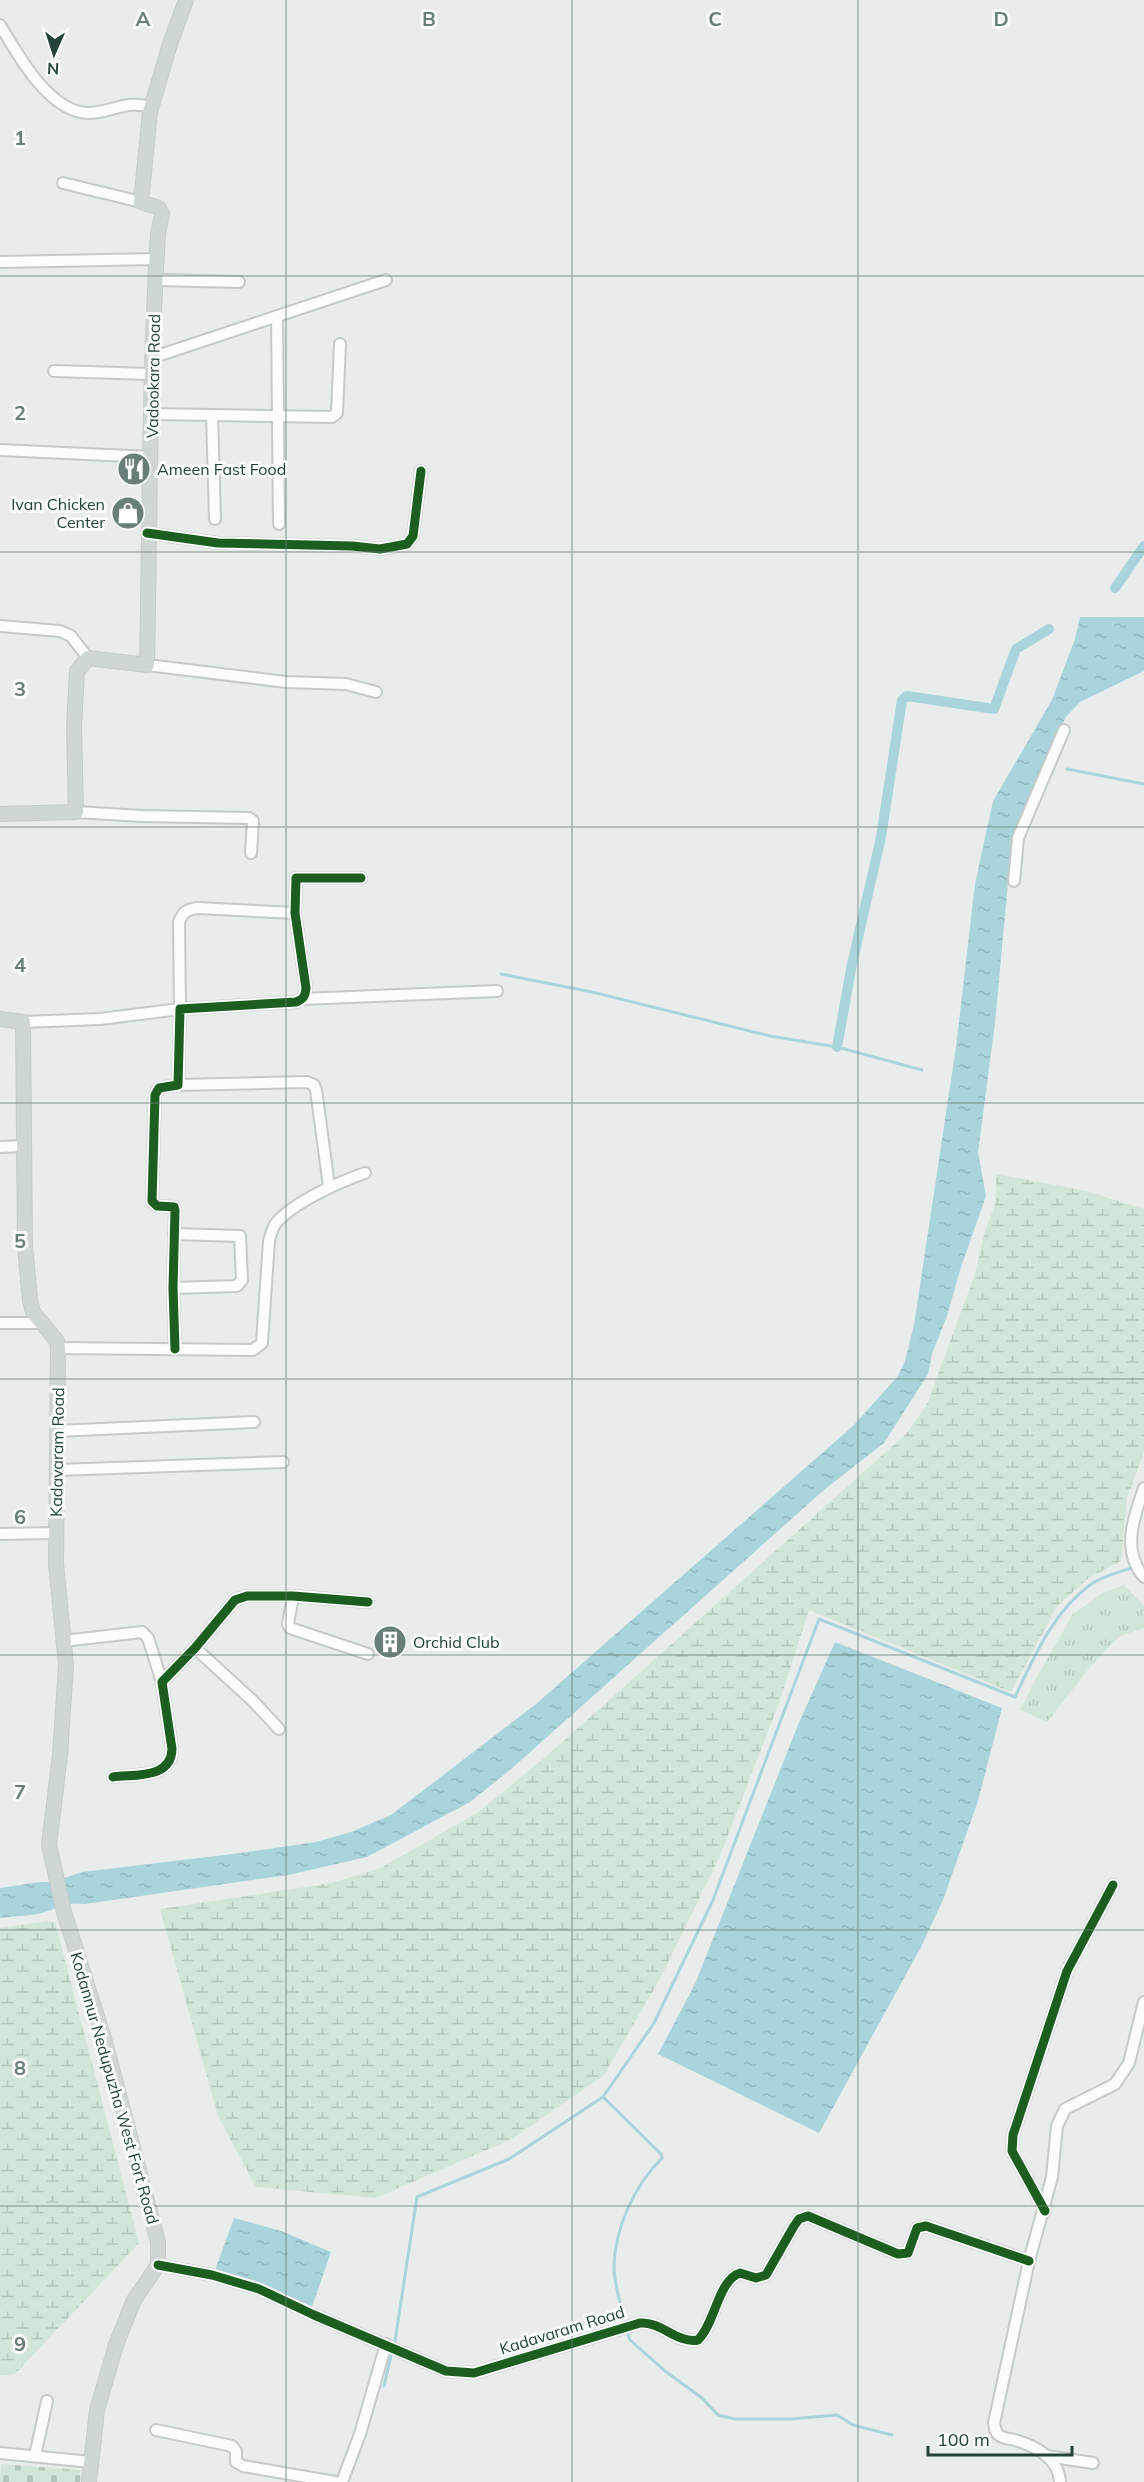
<svg xmlns="http://www.w3.org/2000/svg" width="1144" height="2482" viewBox="0 0 1144 2482" font-family="Mulish,sans-serif">
  <style>
    .grass { fill: url(#grass-tufts) }
    .wetland { fill: url(#wetland-marsh) }
    .cemetery { fill: url(#cemetery-stones) }
    .water { fill: url(#water-ripples) }
    .lines { fill: none; stroke-linecap: round; stroke-linejoin: round }
    .stream { stroke: #a9d4db; stroke-width: 3 }
    .canal { stroke: #a9d4db; stroke-width: 10 }
    .minor-casing { stroke: #c5cac8; stroke-width: 14 }
    .major-casing { stroke: #c3ccc9; stroke-width: 16 }
    .minor { stroke: #fcfcfc; stroke-width: 10 }
    .major { stroke: #cfd7d5; stroke-width: 14 }
    .cycleway-casing { stroke: #f7fbf9; stroke-width: 13 }
    .cycleway { stroke: #1b5e20; stroke-width: 9 }
    .grid { fill: none; stroke: #697e78; stroke-width: 1.5; stroke-opacity: 0.55 }
    .labels { text-anchor: middle; stroke-width: 6; stroke-linejoin: round; paint-order: stroke }
    .street-label { font-size: 16px; fill: #24423a; stroke: #f7fbf9 }
    .poi-label { font-size: 16px; fill: #24423a; stroke: #f7fbf9; text-anchor: start }
    .grid-label { font-size: 20px; text-anchor: middle; font-weight: bold; fill: #697e78; stroke: #f7fbf9; stroke-width: 6; stroke-linejoin: round; paint-order: stroke }
  </style>
  <defs>
    <pattern id="grass-tufts" width="24" height="20" patternUnits="userSpaceOnUse" patternTransform="scale(1.5)"><rect width="24" height="20" fill="#d1e6d8"/><path d="M3 7l-1-3M5 7V3M7 7l1-3M15 17l-1-3M17 17v-4M19 17l1-3" fill="none" stroke="#b3c6ba"/></pattern>
    <pattern id="wetland-marsh" width="20" height="14" patternUnits="userSpaceOnUse" patternTransform="scale(1.5)"><rect width="20" height="14" fill="#d1e6d8"/><path d="M1 5h8M5 5V1M11 12h8M15 12V8" fill="none" stroke="#b3c6ba"/></pattern>
    <pattern id="cemetery-stones" width="16" height="16" patternUnits="userSpaceOnUse" patternTransform="scale(1.5)"><rect width="16" height="16" fill="#d1e6d8"/><path d="M2 7V4a2 2 0 0 1 4 0v3zM10 15v-3a2 2 0 0 1 4 0v3z" fill="#b3c6ba"/></pattern>
    <pattern id="water-ripples" width="26" height="14" patternUnits="userSpaceOnUse" patternTransform="scale(1.5)"><rect width="26" height="14" fill="#a9d4db"/><path d="M2 4q2-2 4 0t4 0M15 11q2-2 4 0t4 0" fill="none" stroke="#91b7bd"/></pattern>
  </defs>
  <rect width="100%" height="100%" fill="#e8edeb"/>
  <path class="grass" d="M1124 1585 1144 1606V1628L1120 1636 1091 1666 1047 1722 1020 1710 1038 1675 1073 1614 1103 1593Z"/>
  <g class="wetland">
    <path d="M996 1174 1086 1191 1144 1209V1452L1127 1498 1121 1561 1089 1578 1057 1606 1011 1692 809 1610 780 1700 720 1856 660 1979 604 2075 512 2139 376 2198 256 2187 218 2116 160 1909 331 1883 381 1868 477 1813 549 1754 907 1433 927 1404 974 1277 984 1235 996 1201Z"/>
    <path d="M48 1921 55 1922 139 2243 15 2374 0 2376V1928Z"/>
  </g>
  <path class="cemetery" d="M1 2464 81 2470 80 2482H0Z"/>
  <g class="water">
    <path d="M1080 617H1144V671L1080 702 1066 717 1048 752 1012 840 995 1023 978 1153 986 1196 960 1270 947 1316 932 1354 928 1374 884 1443 825 1489 510 1770 470 1802 367 1857 288 1875 85 1904C67 1903 64 1905 48 1911 34 1916 15 1916 0 1918V1888L40 1882H52L82 1872 241 1853 316 1842 351 1832 391 1815 536 1704 853 1426 898 1376 905 1361 914 1325 956 1047 975 884 993 801 1052 700 1075 639Z"/>
    <path d="M835 1642 1002 1708 978 1801 943 1900 921 1947 819 2133 658 2054 695 1984 798 1725Z"/>
    <path d="M234 2218 281 2231 331 2252 312 2307 214 2273Z"/>
  </g>
  <g class="lines">
    <g class="stream">
      <path d="M1067 769 1144 784"/>
      <path d="M501 974 592 992 770 1036 837 1047 922 1070"/>
      <path d="M603 2097 661 2154 662 2158C635 2185 615 2227 614 2266 614 2285 621 2306 626 2325"/>
      <path d="M627 2331 630 2340 665 2371 702 2398 718 2415 735 2419H791L837 2415 853 2425 892 2435"/>
      <path d="M395 2341 417 2197 509 2159 603 2097 654 2023 713 1900 819 1619 1015 1697C1034 1657 1053 1612 1090 1585 1102 1576 1120 1572 1134 1567"/>
      <path d="M384 2386 391 2356"/>
    </g>
    <g class="canal">
      <path d="M1115 588 1144 546"/>
      <path d="M837 1047 852 964 881 837 902 700 907 696 994 709 1016 649 1049 629"/>
    </g>
    <defs>
      <g id="minor">
        <path d="M0 25C18 55 49 112 88 113 103 113 115 107 129 105 136 104 145 106 152 106"/>
        <path d="M63 183 141 202"/>
        <path d="M0 262 157 259"/>
        <path d="M157 280 239 282"/>
        <path d="M277 316 279 524"/>
        <path d="M151 358 386 280"/>
        <path d="M54 371 151 374"/>
        <path d="M152 414 332 417 337 413 340 344"/>
        <path d="M212 415 215 519"/>
        <path d="M0 450 151 457"/>
        <path d="M147 533 218 543 352 546 380 549 407 544 413 536 421 471"/>
        <path d="M0 626 60 631 71 636 88 658"/>
        <path d="M147 665 286 682 346 684 376 692"/>
        <path d="M76 812 142 816 249 818 253 821 251 853"/>
        <path d="M1014 881 1018 838 1064 730"/>
        <path d="M302 999 497 991"/>
        <path d="M23 1022 100 1019 180 1009 179 922C183 912 187 909 198 908L295 913"/>
        <path d="M178 1085 307 1082 314 1085 316 1090 329 1186"/>
        <path d="M0 1147 22 1146"/>
        <path d="M173 1288 237 1286 242 1280 240 1236 174 1234"/>
        <path d="M0 1323H39"/>
        <path d="M58 1348 253 1350 262 1343 269 1241C271 1234 272 1228 276 1223 294 1202 339 1182 365 1173"/>
        <path d="M175 1349 173 1288 175 1210 174 1207 157 1206 152 1201 155 1095 159 1088 178 1085 180 1009 296 1002C304 999 305 996 306 988L295 913 296 878H361"/>
        <path d="M57 1431 254 1422"/>
        <path d="M57 1470 283 1462"/>
        <path d="M1144 1488C1134 1516 1121 1551 1144 1577"/>
        <path d="M0 1534 56 1533"/>
        <path d="M293 1596 288 1624 290 1628 368 1654"/>
        <path d="M63 1641 142 1632 148 1638 162 1682"/>
        <path d="M195 1648 253 1701 279 1729"/>
        <path d="M113 1777C136 1774 171 1779 172 1749L162 1682 195 1648 235 1600 247 1596H293L368 1602"/>
        <path d="M1045 2211 1012 2151 1013 2135 1067 1971 1113 1885"/>
        <path d="M158 2265 212 2275 259 2289 314 2315 446 2371 474 2373 640 2323C661 2321 677 2344 698 2340 715 2324 718 2280 740 2273L756 2278 766 2275 794 2226 799 2219 808 2216 898 2254 908 2253 917 2228 926 2226 1029 2261"/>
        <path d="M156 2430 232 2446 236 2451V2462L243 2466 335 2482"/>
        <path d="M0 2453 91 2462"/>
        <path d="M35 2456 47 2401"/>
        <path d="M1047 2456 1093 2463"/>
        <path d="M342 2482 360 2434 386 2344"/>
        <path d="M1060 2482C1059 2460 1038 2447 1018 2441 1013 2439 1005 2439 1000 2436 995 2433 995 2428 994 2423L1029 2261 1052 2177 1057 2126 1065 2109 1115 2084 1129 2063 1144 2002"/>
      </g>
      <g id="major">
        <path d="M0 814 76 812 74 728 77 671 88 658 147 665C150 521 149 377 158 234L162 214 159 208 141 202 150 112 170 44 186 0"/>
        <path d="M0 1019 23 1022 25 1246 30 1301 33 1312 57 1341 58 1348 56 1564 66 1665 60 1755 49 1845 64 1912 105 2042 158 2242V2265L134 2300 116 2345 97 2410 89 2482"/>
      </g>
    </defs>
    <use href="#minor" class="minor-casing"/>
    <use href="#major" class="major-casing"/>
    <use href="#minor" class="minor"/>
    <use href="#major" class="major"/>
    <defs>
      <g id="cycleway">
        <path d="M147 533 218 543 352 546 380 549 407 544 413 536 421 471"/>
        <path d="M175 1349 173 1288 175 1210 174 1207 157 1206 152 1201 155 1095 159 1088 178 1085 180 1009 296 1002C304 999 305 996 306 988L295 913 296 878H361"/>
        <path d="M113 1777C136 1774 171 1779 172 1749L162 1682 195 1648 235 1600 247 1596H293L368 1602"/>
        <path d="M1045 2211 1012 2151 1013 2135 1067 1971 1113 1885"/>
        <path d="M158 2265 212 2275 259 2289 314 2315 446 2371 474 2373 640 2323C661 2321 677 2344 698 2340 715 2324 718 2280 740 2273L756 2278 766 2275 794 2226 799 2219 808 2216 898 2254 908 2253 917 2228 926 2226 1029 2261"/>
      </g>
    </defs>
    <use href="#cycleway" class="cycleway-casing"/>
    <use href="#cycleway" class="cycleway"/>
  </g>
  <path class="grid" d="M286 0V2482M572 0V2482M858 0V2482M0 276H1144M0 552H1144M0 827H1144M0 1103H1144M0 1379H1144M0 1655H1144M0 1930H1144M0 2206H1144"/>
  <defs>
    <symbol id="restaurant-disc" viewBox="-11 -11 22 22"><circle r="9.5" fill="#697e78" stroke="#f7fbf9"/><path d="M-5-6h1v4h1v-4h1v4h1v-4h1v5L-1.5 .5V6h-2V.5L-5-1ZM5-6V6H3V1.5H1.5Q1.5-4 5-6Z" fill="#fff"/></symbol>
    <symbol id="shop-disc" viewBox="-11 -11 22 22"><circle r="9.5" fill="#697e78" stroke="#f7fbf9"/><path d="M-5-2.5h2.3a2.7 3.5 0 0 1 5.4 0H5L5.5 6h-11ZM-1.5-2.5h3a1.5 2.3 0 0 0-3 0Z" fill="#fff"/></symbol>
    <symbol id="building-disc" viewBox="-11 -11 22 22"><circle r="9.5" fill="#697e78" stroke="#f7fbf9"/><path d="M-4-6H4V6H1V3H-1V6H-4ZM-2.5-4.3h1.7v1.8h-1.7ZM.8-4.3h1.7v1.8H.8ZM-2.5-1h1.7V.8h-1.7ZM.8-1h1.7V.8H.8Z" fill="#fff"/></symbol>
  </defs>
  <g fill-rule="evenodd">
    <use href="#restaurant-disc" x="115" y="450" width="38" height="38"/>
    <use href="#shop-disc" x="109" y="494" width="38" height="38"/>
    <use href="#building-disc" x="371" y="1623" width="38" height="38"/>
  </g>
  <g class="labels">
    <g class="street-label">
      <text transform="translate(153 376) rotate(-89)" y="6">Vadookara Road</text>
      <text transform="translate(57 1452) rotate(-89)" y="6">Kadavaram Road</text>
      <text transform="translate(115 2088) rotate(74)" y="6">Kodannur Nedupuzha West Fort Road</text>
      <text transform="translate(562 2330) rotate(-17)" y="6">Kadavaram Road</text>
    </g>
    <g class="poi-label">
      <text x="157" y="475">Ameen Fast Food</text>
      <text x="105" y="510" text-anchor="end">Ivan Chicken<tspan x="105" dy="18">Center</tspan></text>
      <text x="413" y="1648">Orchid Club</text>
    </g>
  </g>
  <g class="grid-label">
    <text x="143" y="26">A</text>
    <text x="429" y="26">B</text>
    <text x="715" y="26">C</text>
    <text x="1001" y="26">D</text>
    <text x="20" y="145">1</text>
    <text x="20" y="420">2</text>
    <text x="20" y="696">3</text>
    <text x="20" y="972">4</text>
    <text x="20" y="1248">5</text>
    <text x="20" y="1524">6</text>
    <text x="20" y="1799">7</text>
    <text x="20" y="2075">8</text>
    <text x="20" y="2351">9</text>
  </g>
  <g transform="translate(54 54) rotate(183)" stroke="#f7fbf9" stroke-width="4.5" paint-order="stroke">
  <path d="M0-4.5L10 22L0 15L-10 22Z" fill="#24423a"/>
  <text y="-9" font-size="16" font-weight="bold" text-anchor="middle" fill="#24423a">N</text>
  </g>
  <path d="M928 2446v9h144v-9" fill="none" stroke="#24423a" stroke-width="3"/>
  <text x="937" y="2446" font-size="18" fill="#24423a" stroke="#f7fbf9" stroke-width="4.5" paint-order="stroke">100 m</text>
</svg>
